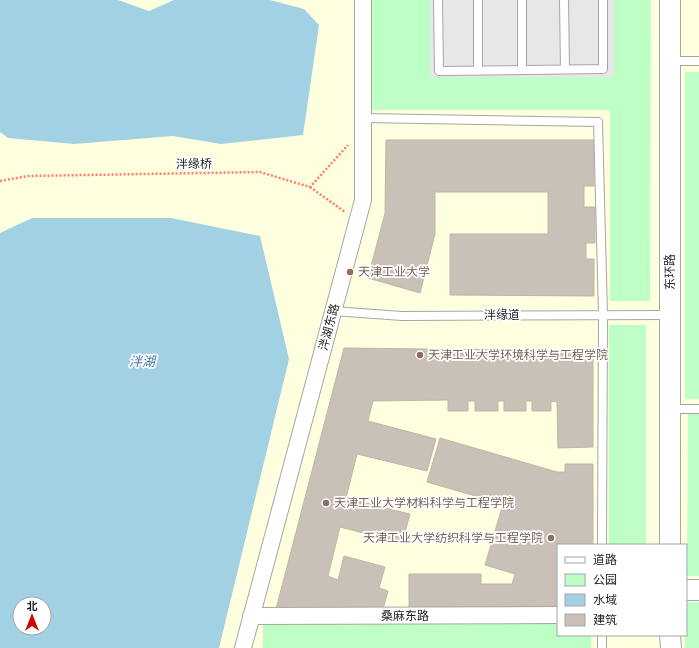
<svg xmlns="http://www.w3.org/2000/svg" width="699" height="648" viewBox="0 0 699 648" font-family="Signika,'Noto Sans SC',sans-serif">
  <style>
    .education { fill: #feffdf; fill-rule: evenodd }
    .park { fill: #beffc5 }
    .parking { fill: #e7e7e7 }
    .water { fill: #a1d1e3; fill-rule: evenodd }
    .building { fill: #c9c0b7; stroke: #c4b4a5 }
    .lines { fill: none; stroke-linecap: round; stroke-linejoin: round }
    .service-casing { stroke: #a6a6a6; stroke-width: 10 }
    .minor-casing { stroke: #a6a6a6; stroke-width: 18 }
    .tertiary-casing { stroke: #a6a6a6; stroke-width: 22 }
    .path { stroke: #ff7d67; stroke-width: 2.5; stroke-dasharray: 2 2; stroke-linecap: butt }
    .service { stroke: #fff; stroke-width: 8 }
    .minor { stroke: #fff; stroke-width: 16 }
    .tertiary { stroke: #fff; stroke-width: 20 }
    .education-dot { fill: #8d6e63; stroke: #fff; stroke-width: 1.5 }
    .labels { text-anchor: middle; stroke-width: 3.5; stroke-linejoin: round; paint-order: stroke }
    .street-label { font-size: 12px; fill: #1f1f1f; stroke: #fff }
    .education-label { font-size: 12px; fill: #785e54; stroke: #fff; text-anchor: start }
    .water-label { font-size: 13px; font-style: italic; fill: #4074b1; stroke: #fff }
  </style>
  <rect width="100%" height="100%" fill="#f1ede4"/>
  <path class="education" d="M0 0H699V648H0ZM558 545H686V635H558ZM20 604H44V628H20Z"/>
  <g class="park">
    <path d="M364 0H430V77H614V0H651L650 301H610V110H364Z"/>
    <rect x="685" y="72" width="14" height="327"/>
    <rect x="609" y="325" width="37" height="220"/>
    <path d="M688 413H699V576H687Z"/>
    <path d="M686 602H699V648H685Z"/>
    <path d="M263 622 558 623V635H591V648H263Z"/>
  </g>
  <rect class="parking" x="430" y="0" width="184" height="77"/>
  <g class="water">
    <path d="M0 0H118L149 11 174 0H270L304 9 319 25 303 135 221 144 173 136 74 144 8 138 0 132Z"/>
    <path d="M32 218H171L260 236 289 359 219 648H0V233ZM20 604H44V628H20Z"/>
  </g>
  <g class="building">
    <path d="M386 140H594V186H584V207H595V243H586V259H594V296L450 295V234H548V192H435V234L420 293 368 278 385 213Z"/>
    <path d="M344 348 593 351V447L558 448 557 402 551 401V411H532V401H526V411H504V401H498V411H475V401H468V411H448V400L373 401 368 421 436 439 427 471 357 454 346 498 410 514 402 543 340 527 328 576 338 580 344 556 385 567 379 588 388 591 382 613 276 609Z"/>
    <path d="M440 438 557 472H565V464H593V545H558V610H409V574H481V584H512L515 574 485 565 503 504 427 482Z"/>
  </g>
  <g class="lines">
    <defs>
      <g id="service">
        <path d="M438 0 439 71 603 69V0"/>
        <path d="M478 0V70"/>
        <path d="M522 0V70"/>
        <path d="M564 0 565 69"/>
        <path d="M670 61H699"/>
        <path d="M363 118 598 122 603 315 602 545"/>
        <path d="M333 311 402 316 669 315"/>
        <path d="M670 409H699"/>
        <path d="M602 635V648"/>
      </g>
      <g id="minor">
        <path d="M251 616 558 615"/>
        <path d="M243 648 363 200V0"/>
      </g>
      <g id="tertiary">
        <path d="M670 0V545"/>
        <path d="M686 590H699"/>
        <path d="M670 635 671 648"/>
      </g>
    </defs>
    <use href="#service" class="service-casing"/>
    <use href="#minor" class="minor-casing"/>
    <use href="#tertiary" class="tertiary-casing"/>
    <g class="path">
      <path d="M0 181 28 176 260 172 310 187 348 145"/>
      <path d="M310 187 345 212"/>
    </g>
    <use href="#service" class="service"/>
    <use href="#minor" class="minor"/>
    <use href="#tertiary" class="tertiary"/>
  </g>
  <g class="education-dot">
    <circle cx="350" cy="272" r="4"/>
    <circle cx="420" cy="355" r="4"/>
    <circle cx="326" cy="503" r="4"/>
    <circle cx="551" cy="538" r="4"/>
  </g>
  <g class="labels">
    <g class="street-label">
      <text transform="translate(194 164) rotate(-1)" y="4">泮缘桥</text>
      <text transform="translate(670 272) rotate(-90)" y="4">东环路</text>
      <text x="502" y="319">泮缘道</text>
      <text transform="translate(329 327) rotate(-75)" y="4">泮湖东路</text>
      <text x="405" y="620">桑麻东路</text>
    </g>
    <g class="education-label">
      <text x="358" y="276">天津工业大学</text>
      <text x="428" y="359">天津工业大学环境科学与工程学院</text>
      <text x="334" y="507">天津工业大学材料科学与工程学院</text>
      <text x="543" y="542" text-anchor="end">天津工业大学纺织科学与工程学院</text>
    </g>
    <g class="water-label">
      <text x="142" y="366">泮湖</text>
    </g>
  </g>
  <rect x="557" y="544" width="130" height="92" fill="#ffffff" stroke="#a5a5a5"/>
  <rect x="565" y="557" width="20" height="6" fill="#ffffff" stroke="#a5a5a5"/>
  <text x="593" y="564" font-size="12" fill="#1f1f1f">道路</text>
  <rect x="565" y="574" width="20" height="12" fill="#beffc5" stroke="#a5a5a5"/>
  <text x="593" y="584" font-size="12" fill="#1f1f1f">公园</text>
  <rect x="565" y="594" width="20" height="12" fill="#a1d1e3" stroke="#a5a5a5"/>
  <text x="593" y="604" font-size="12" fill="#1f1f1f">水域</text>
  <rect x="565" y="614" width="20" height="12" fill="#c9c0b7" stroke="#a5a5a5"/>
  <text x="593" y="624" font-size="12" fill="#1f1f1f">建筑</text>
  <g transform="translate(32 616)"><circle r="19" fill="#ffffff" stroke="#a5a5a5"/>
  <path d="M0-3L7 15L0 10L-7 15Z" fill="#ce0800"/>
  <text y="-6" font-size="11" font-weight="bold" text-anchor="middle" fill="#1f1f1f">北</text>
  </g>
</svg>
